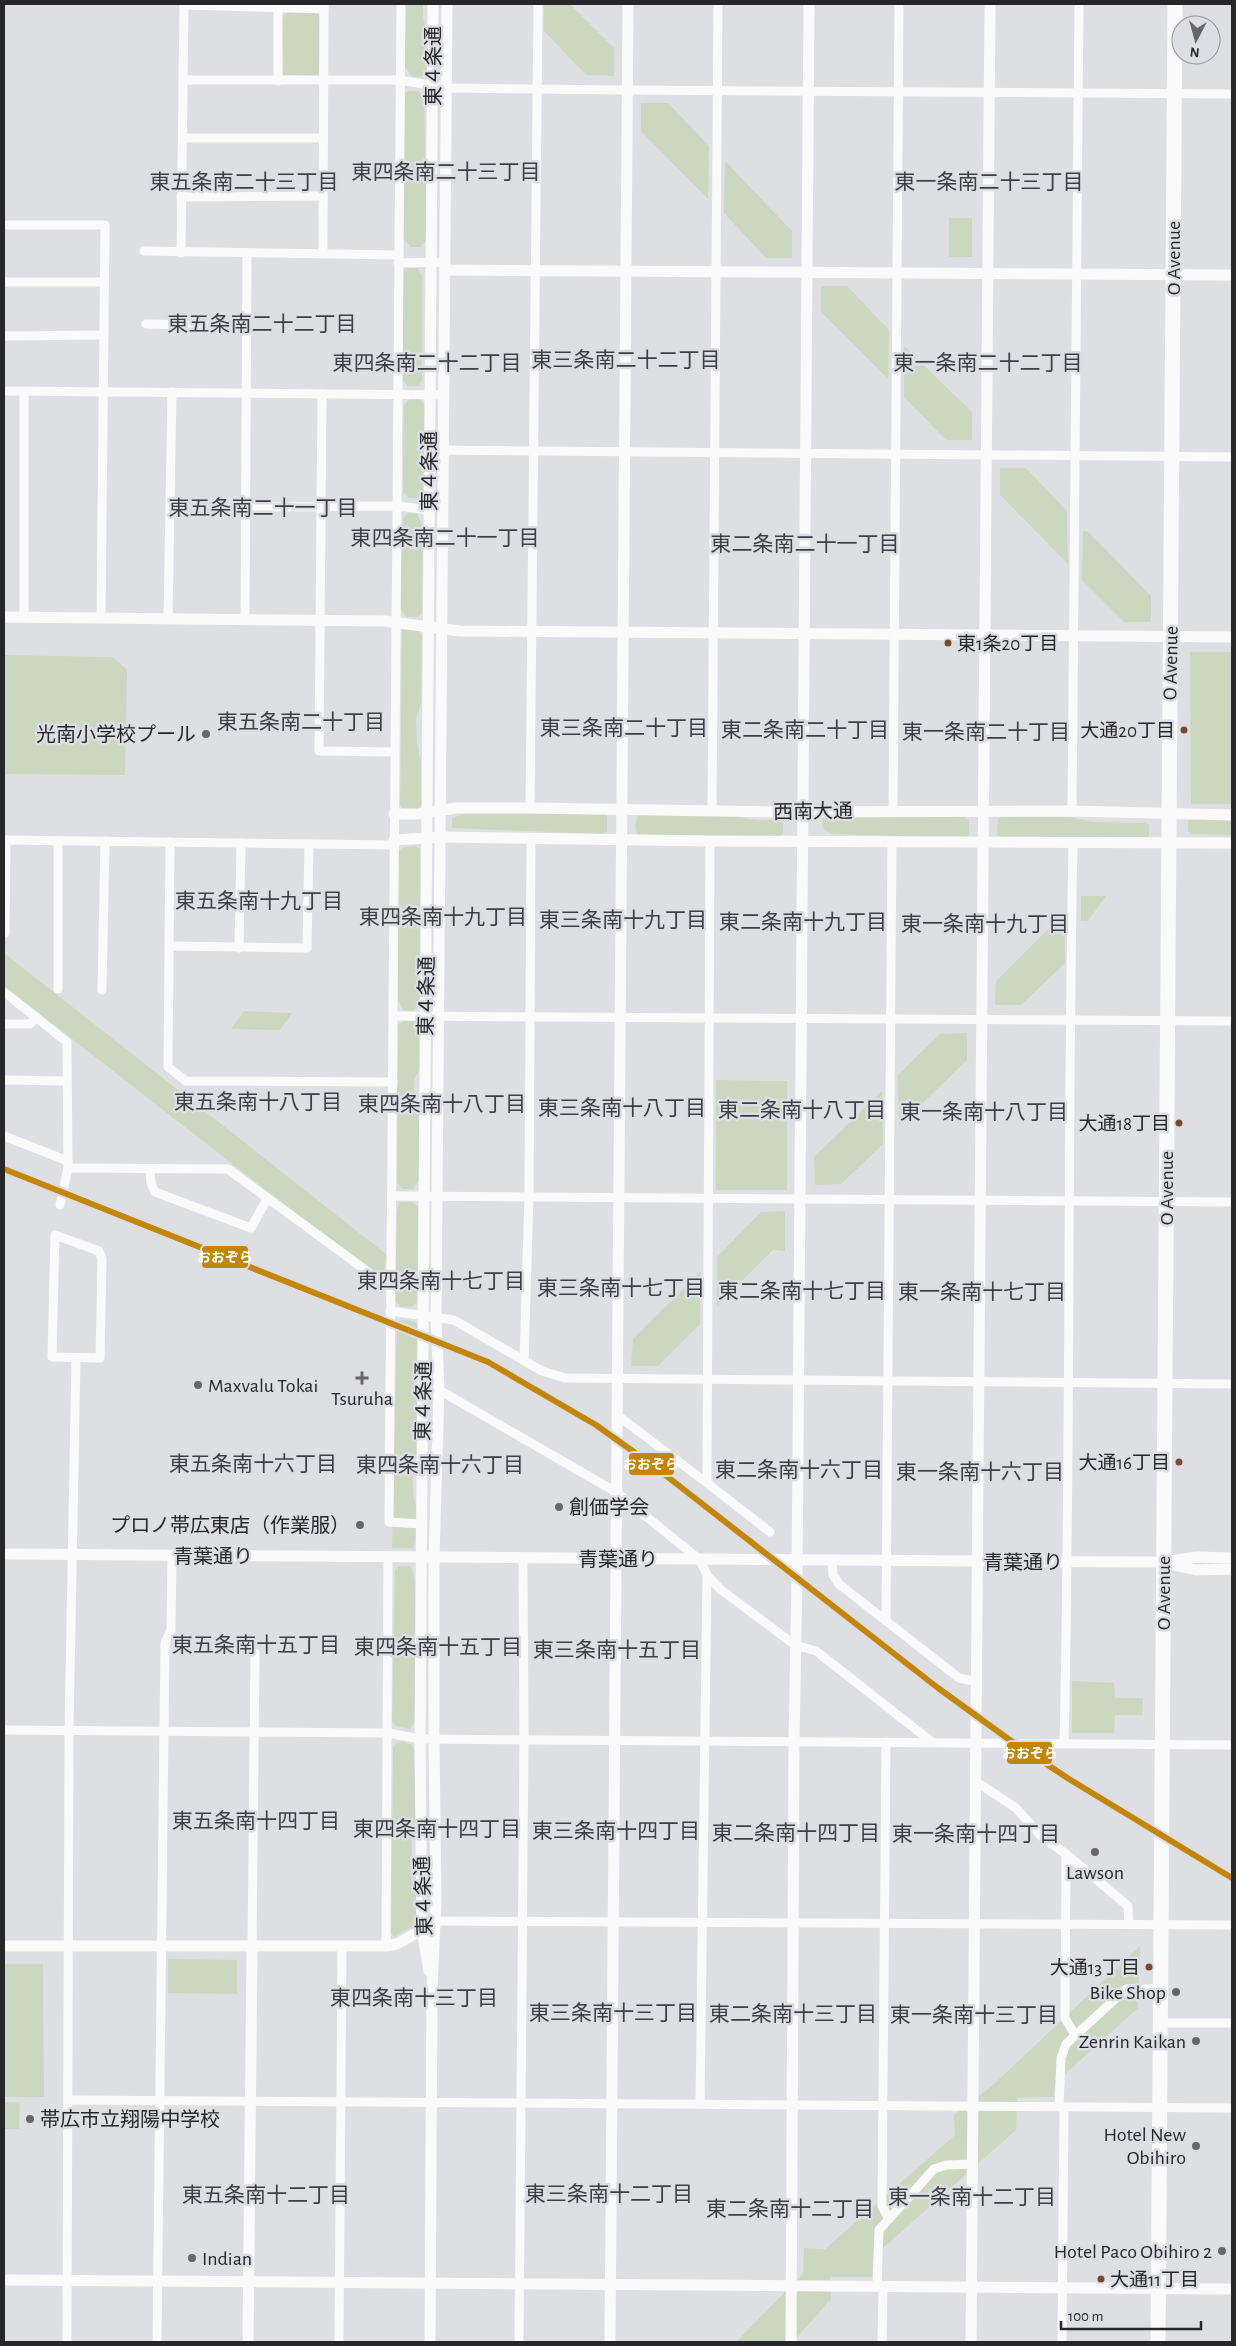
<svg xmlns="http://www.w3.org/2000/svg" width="1236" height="2346" viewBox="0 0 1236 2346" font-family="'Alegreya Sans','Noto Sans JP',sans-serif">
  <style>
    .green { fill: #cbd8bf }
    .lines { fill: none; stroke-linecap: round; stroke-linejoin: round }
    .minor { stroke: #fafafb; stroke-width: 9 }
    .tertiary { stroke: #fafafb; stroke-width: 11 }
    .trunk { stroke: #fafafb; stroke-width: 15 }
    .rail-1-casing { stroke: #dddee4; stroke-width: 10 }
    .rail-1 { stroke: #c3860a; stroke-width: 6 }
    .bus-dot { fill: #7a4b2a; stroke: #dddee4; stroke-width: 2 }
    .poi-dot { fill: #67676a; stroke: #dddee4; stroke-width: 2 }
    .labels { text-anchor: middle; stroke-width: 5; stroke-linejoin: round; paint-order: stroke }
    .bus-label { font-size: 19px; fill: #272729; stroke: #dddee4; text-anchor: end }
    .street-label { font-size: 20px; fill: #272729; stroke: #dddee4 }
    .poi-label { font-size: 20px; fill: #272729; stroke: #dddee4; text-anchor: end }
    .neighbourhood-label { font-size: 21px; fill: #3e3f43; stroke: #dddee4 }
    .line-badge { stroke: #dddee4; stroke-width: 2 }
    .badge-label { font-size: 14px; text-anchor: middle; font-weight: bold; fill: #fff }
  </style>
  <rect width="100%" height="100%" fill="#dedfe3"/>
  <g class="green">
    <path d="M405 4H423V17L428 37V70L422 77H412L404 65Z"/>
    <path d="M544 4H570L614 48V76L586 75 544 31Z"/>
    <path d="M289 11H319V76L283 75 282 18Z"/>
    <path d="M409 91H418L424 97 427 240 420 247H411L403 238 405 93Z"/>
    <path d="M641 103H668L709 146 708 199 641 131Z"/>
    <path d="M725 161 792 231V258H766L724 213Z"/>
    <rect x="949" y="218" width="23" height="39"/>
    <path d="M408 268H418L422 276V380L419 386H407L402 378 403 272Z"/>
    <path d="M821 286H847L889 330 888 379 821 312Z"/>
    <path d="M904 346 972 412V440H946L904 397Z"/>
    <path d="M419 398 425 406 423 493 418 498H409L403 492 404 405 410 399Z"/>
    <path d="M1000 468H1026L1067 511 1068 564 1000 495Z"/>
    <path d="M409 513 417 514 423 526 422 614 417 617H406L399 607 403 518Z"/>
    <path d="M1083 531H1087L1151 596V622H1124L1082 580Z"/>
    <path d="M402 629 419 630 422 636 421 703 416 720 417 743 421 763 422 805 419 810H403L400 805Z"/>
    <path d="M1190 652H1232V804H1191Z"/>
    <path d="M4 655 113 657 127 670 125 775 4 774Z"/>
    <path d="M466 813 604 814 607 816V831L603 834 452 828V818Z"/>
    <path d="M639 814 726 815 756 820H780L783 823V833L779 837 638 835C634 829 635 819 639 814Z"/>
    <path d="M827 815 965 817 969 820V834L966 838 833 834C824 831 822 828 822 818Z"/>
    <path d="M1000 817H1069L1094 822 1145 823 1149 825V835L1146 839 1000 837 997 834 998 819Z"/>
    <path d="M1191 819H1232V835L1193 834 1188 831V821Z"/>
    <path d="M415 846 420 849V1003L413 1011 403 1010 398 1001V851L404 847Z"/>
    <path d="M1081 896H1106L1088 921H1081Z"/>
    <path d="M1064 913 1065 963 1021 1005H995L996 981Z"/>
    <path d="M4 953 386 1254 384 1273 376 1274C251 1180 128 1082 4 986Z"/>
    <path d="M244 1011 292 1013 280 1030 231 1029Z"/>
    <path d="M404 1021H416L420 1027V1069L414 1079V1101L420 1118V1179L413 1189H402L397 1182 398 1025Z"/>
    <path d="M967 1033V1060L899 1126 898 1075 940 1034Z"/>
    <path d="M716 1080 787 1081V1190H716Z"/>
    <path d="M882 1091 883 1144 841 1184 815 1185 814 1157Z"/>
    <path d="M400 1202H412L418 1206 417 1303 411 1307H401L395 1300 397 1210Z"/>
    <path d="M785 1211V1251L773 1250 717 1306V1257L761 1212Z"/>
    <path d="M701 1271 700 1324 658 1366H631L633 1339Z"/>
    <path d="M406 1320 415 1322 419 1328V1447L412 1471 413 1495 417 1510 415 1542 413 1548H392L397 1321Z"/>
    <path d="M399 1566H410L413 1570 415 1587V1721L410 1729 396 1726 392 1721 395 1570Z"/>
    <path d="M1072 1681 1114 1683 1115 1698H1143L1142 1715H1115L1114 1733H1072Z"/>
    <path d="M404 1742 412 1745 414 1751 416 1819 411 1831 412 1859 416 1865V1925L394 1936 391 1933 393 1748 396 1743Z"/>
    <path d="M1140 1946 1138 2008 1055 2083 1054 2097 1017 2098 1016 2130 873 2257 872 2277H830L831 2299 793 2342H736L803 2274 804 2248 825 2249 955 2135 954 2115 992 2086Z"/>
    <path d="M168 1959 237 1960V1994L168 1993Z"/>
    <path d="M4 1964H43L44 2097H4Z"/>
    <path d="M4 2102 20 2103 19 2129H4Z"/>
  </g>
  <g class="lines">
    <g class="minor">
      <path d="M401 4 389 1522 421 1524"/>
      <path d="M184 5 324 9"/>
      <path d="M278 8V81"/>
      <path d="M183 80H400L446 88 627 90 1232 94"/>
      <path d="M183 138H323"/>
      <path d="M181 197 323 196"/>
      <path d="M4 225H105L101 618"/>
      <path d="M144 251 399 255"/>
      <path d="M181 253 184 4"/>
      <path d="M323 254 324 4"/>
      <path d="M398 263 445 262"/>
      <path d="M4 282H104"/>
      <path d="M146 324 247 326"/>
      <path d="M4 336 104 335"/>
      <path d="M4 391 443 395"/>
      <path d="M322 394 319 751 395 752"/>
      <path d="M429 450 1232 457"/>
      <path d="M246 507 398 506 429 510"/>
      <path d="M24 618V392"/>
      <path d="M168 619 172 392"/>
      <path d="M245 620 247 253"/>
      <path d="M530 808 538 4"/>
      <path d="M712 811 718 4"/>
      <path d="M893 811 899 4"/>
      <path d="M1072 811 1079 4"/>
      <path d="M4 840 395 845"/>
      <path d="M58 841V989"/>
      <path d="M710 841 707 1483 770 1532"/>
      <path d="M170 842 168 1067 186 1081 393 1082"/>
      <path d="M5 933 6 840"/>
      <path d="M169 946 307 948 309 844"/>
      <path d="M239 948 241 843"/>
      <path d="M102 990 105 841"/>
      <path d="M4 992 67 1042 68 1168 60 1205"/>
      <path d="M394 1016 1232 1021"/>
      <path d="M4 1024H30L36 1017"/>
      <path d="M4 1080 67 1081"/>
      <path d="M4 1136 68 1161"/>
      <path d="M68 1168 228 1169 390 1288"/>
      <path d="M150 1170 151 1183 155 1192 251 1228 267 1199"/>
      <path d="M392 1196 1232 1202"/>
      <path d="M55 1235 99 1251 102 1259 100 1358 52 1357Z"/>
      <path d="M390 1311 454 1320 542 1371 565 1378 1232 1384"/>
      <path d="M524 1360 529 1197 531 839"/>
      <path d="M439 1390 616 1492 700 1560 707 1575 720 1589 795 1645 816 1651 932 1742"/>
      <path d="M617 1415 707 1483"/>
      <path d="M832 1560 833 1575 839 1584 959 1678 977 1682"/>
      <path d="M886 1621 892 842"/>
      <path d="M4 1730 388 1733 420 1739 1232 1745"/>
      <path d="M886 1742 882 2206 889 2219"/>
      <path d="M1064 1744C1071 1444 1067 1143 1073 843"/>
      <path d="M975 1781 1016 1808 1041 1836 1066 1854 1065 2018 1075 2035"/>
      <path d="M1066 1854 1128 1906 1129 1924"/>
      <path d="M435 1921 1232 1925"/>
      <path d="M386 1946 388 1558"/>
      <path d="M252 1948 255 1653"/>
      <path d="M1160 2023H1232"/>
      <path d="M69 2100 1232 2108"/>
      <path d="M700 2104 707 1575"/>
      <path d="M1059 2107 1061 2058 1066 2044 1126 1989H1160"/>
      <path d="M877 2287 879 2230 934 2169 946 2165 973 2164"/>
      <path d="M67 2342 69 1730 76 1358"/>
      <path d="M157 2342 165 1643 171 1630 172 1556"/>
      <path d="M339 2342 342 1948"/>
      <path d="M519 2342 524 1739 523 1559"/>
      <path d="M882 2342 883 2287"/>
      <path d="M1062 2342 1064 2107"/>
    </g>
    <g class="tertiary">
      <path d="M445 270 1232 275"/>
      <path d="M4 617 384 621 460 631 1232 637"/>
      <path d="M394 814H417L456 808H530L775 812 1072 811 1232 815"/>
      <path d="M394 840 441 837 710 841 1232 843"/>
      <path d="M4 1554 1130 1562H1162L1197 1557 1232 1558"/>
      <path d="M1169 1564 1196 1570 1232 1569"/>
      <path d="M4 1946H386L397 1944 427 1927"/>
      <path d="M429 1971 422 1930 420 1739 433 4"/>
      <path d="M4 2280 1232 2289"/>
      <path d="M248 2342 252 1948"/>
      <path d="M430 2342 432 1988 436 1901 434 1738V1558L439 1390 436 1318 447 4"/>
      <path d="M610 2342 628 4"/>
      <path d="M791 2342 794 1741 797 1580 809 4"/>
      <path d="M971 2342 990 4"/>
    </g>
    <path class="trunk" d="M1158 2342 1175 4"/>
    <defs>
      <path id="rail-1" d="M4 1169 488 1362 596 1425 655 1467 938 1688 1007 1738 1069 1779 1232 1878"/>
    </defs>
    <use href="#rail-1" class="rail-1-casing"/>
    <use href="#rail-1" class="rail-1"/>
  </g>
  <g class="bus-dot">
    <circle cx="948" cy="643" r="4.5"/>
    <circle cx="1184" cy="730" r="4.5"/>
    <circle cx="1179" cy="1123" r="4.5"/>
    <circle cx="1179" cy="1462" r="4.5"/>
    <circle cx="1149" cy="1967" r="4.5"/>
    <circle cx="1101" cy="2279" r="4.5"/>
  </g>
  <g class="poi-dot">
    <circle cx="206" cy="734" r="5"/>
    <path d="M359.5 1370.5h5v5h5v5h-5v5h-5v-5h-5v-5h5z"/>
    <circle cx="198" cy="1385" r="5"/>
    <circle cx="559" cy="1507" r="5"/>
    <circle cx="360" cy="1525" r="5"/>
    <circle cx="1095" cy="1852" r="5"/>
    <circle cx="1176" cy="1992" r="5"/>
    <circle cx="1196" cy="2041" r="5"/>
    <circle cx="30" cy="2119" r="5"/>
    <circle cx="1196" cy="2146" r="5"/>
    <circle cx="1222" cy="2251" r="5"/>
    <circle cx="192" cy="2258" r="5"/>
  </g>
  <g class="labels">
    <g class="bus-label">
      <text x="957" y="650" text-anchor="start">東1条20丁目</text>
      <text x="1175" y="737">大通20丁目</text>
      <text x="1170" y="1130">大通18丁目</text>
      <text x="1170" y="1469">大通16丁目</text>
      <text x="1140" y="1974">大通13丁目</text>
      <text x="1110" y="2286" text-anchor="start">大通11丁目</text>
    </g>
    <g class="street-label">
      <text transform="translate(433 66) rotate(-90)" y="7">東４条通</text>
      <text transform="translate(1173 258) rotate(-90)" y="7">O Avenue</text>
      <text transform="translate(429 471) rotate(-90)" y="7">東４条通</text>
      <text transform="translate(1170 663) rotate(-89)" y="7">O Avenue</text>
      <text transform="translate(813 811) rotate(-1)" y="7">西南大通</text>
      <text transform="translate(426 996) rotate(-89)" y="7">東４条通</text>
      <text transform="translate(1166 1188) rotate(-90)" y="7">O Avenue</text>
      <text transform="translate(423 1401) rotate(-89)" y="7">東４条通</text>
      <text x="213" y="1563">青葉通り</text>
      <text x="618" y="1566">青葉通り</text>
      <text x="1023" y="1569">青葉通り</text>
      <text transform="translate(1163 1593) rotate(-90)" y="7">O Avenue</text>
      <text transform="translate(423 1896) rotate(-92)" y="7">東４条通</text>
    </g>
    <g class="poi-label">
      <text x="196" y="741">光南小学校プール</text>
      <text x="208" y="1392" text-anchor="start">Maxvalu Tokai</text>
      <text x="362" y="1405" text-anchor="middle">Tsuruha</text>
      <text x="569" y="1514" text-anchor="start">創価学会</text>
      <text x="350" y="1532">プロノ帯広東店（作業服）</text>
      <text x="1095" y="1879" text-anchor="middle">Lawson</text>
      <text x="1166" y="1999">Bike Shop</text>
      <text x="1186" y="2048">Zenrin Kaikan</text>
      <text x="40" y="2126" text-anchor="start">帯広市立翔陽中学校</text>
      <text x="1186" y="2141">Hotel New<tspan x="1186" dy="23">Obihiro</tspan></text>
      <text x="1212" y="2258">Hotel Paco Obihiro 2</text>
      <text x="202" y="2265" text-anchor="start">Indian</text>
    </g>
    <g class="neighbourhood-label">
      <text x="446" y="179">東四条南二十三丁目</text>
      <text x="244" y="189">東五条南二十三丁目</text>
      <text x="989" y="189">東一条南二十三丁目</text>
      <text x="262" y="331">東五条南二十二丁目</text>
      <text x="626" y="367">東三条南二十二丁目</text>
      <text x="427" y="370">東四条南二十二丁目</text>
      <text x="988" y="370">東一条南二十二丁目</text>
      <text x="263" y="515">東五条南二十一丁目</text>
      <text x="445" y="545">東四条南二十一丁目</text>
      <text x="805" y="551">東二条南二十一丁目</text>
      <text x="301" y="729">東五条南二十丁目</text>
      <text x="624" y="735">東三条南二十丁目</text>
      <text x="805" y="737">東二条南二十丁目</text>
      <text x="986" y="739">東一条南二十丁目</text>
      <text x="259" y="908">東五条南十九丁目</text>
      <text x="443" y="924">東四条南十九丁目</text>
      <text x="623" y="927">東三条南十九丁目</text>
      <text x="803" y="929">東二条南十九丁目</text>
      <text x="985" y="931">東一条南十九丁目</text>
      <text x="258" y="1109">東五条南十八丁目</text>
      <text x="442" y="1111">東四条南十八丁目</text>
      <text x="622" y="1115">東三条南十八丁目</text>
      <text x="802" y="1117">東二条南十八丁目</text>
      <text x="984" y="1119">東一条南十八丁目</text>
      <text x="441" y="1288">東四条南十七丁目</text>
      <text x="621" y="1295">東三条南十七丁目</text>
      <text x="802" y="1298">東二条南十七丁目</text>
      <text x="982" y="1299">東一条南十七丁目</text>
      <text x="253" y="1471">東五条南十六丁目</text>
      <text x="440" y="1472">東四条南十六丁目</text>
      <text x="799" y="1477">東二条南十六丁目</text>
      <text x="980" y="1479">東一条南十六丁目</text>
      <text x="256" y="1652">東五条南十五丁目</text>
      <text x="438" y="1654">東四条南十五丁目</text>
      <text x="617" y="1657">東三条南十五丁目</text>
      <text x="256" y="1828">東五条南十四丁目</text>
      <text x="437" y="1836">東四条南十四丁目</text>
      <text x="616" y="1838">東三条南十四丁目</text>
      <text x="796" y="1840">東二条南十四丁目</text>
      <text x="976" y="1841">東一条南十四丁目</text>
      <text x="414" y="2005">東四条南十三丁目</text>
      <text x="613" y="2020">東三条南十三丁目</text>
      <text x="793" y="2021">東二条南十三丁目</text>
      <text x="974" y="2022">東一条南十三丁目</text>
      <text x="609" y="2201">東三条南十二丁目</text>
      <text x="266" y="2202">東五条南十二丁目</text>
      <text x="972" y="2204">東一条南十二丁目</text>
      <text x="790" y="2216">東二条南十二丁目</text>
    </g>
  </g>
  <g class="line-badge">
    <rect x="201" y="1245" width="48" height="24" rx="5" fill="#c3860a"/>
    <rect x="628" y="1452" width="47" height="24" rx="5" fill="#c3860a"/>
    <rect x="1006" y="1741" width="47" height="24" rx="5" fill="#c3860a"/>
  </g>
  <g class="badge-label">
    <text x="225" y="1262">おおぞら</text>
    <text x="651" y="1469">おおぞら</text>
    <text x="1030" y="1758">おおぞら</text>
  </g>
  <rect width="1236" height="2346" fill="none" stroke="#272729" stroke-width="10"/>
  <g transform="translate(1196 40) rotate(186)"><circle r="24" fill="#dddee4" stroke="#949599"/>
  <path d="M0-4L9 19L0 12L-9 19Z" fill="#67676a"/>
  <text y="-8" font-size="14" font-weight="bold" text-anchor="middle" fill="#272729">N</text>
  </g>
  <path d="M1061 2321v8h140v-8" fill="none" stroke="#272729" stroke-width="2.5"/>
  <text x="1068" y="2321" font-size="15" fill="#272729" stroke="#dddee4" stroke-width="4" paint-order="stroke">100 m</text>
</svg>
